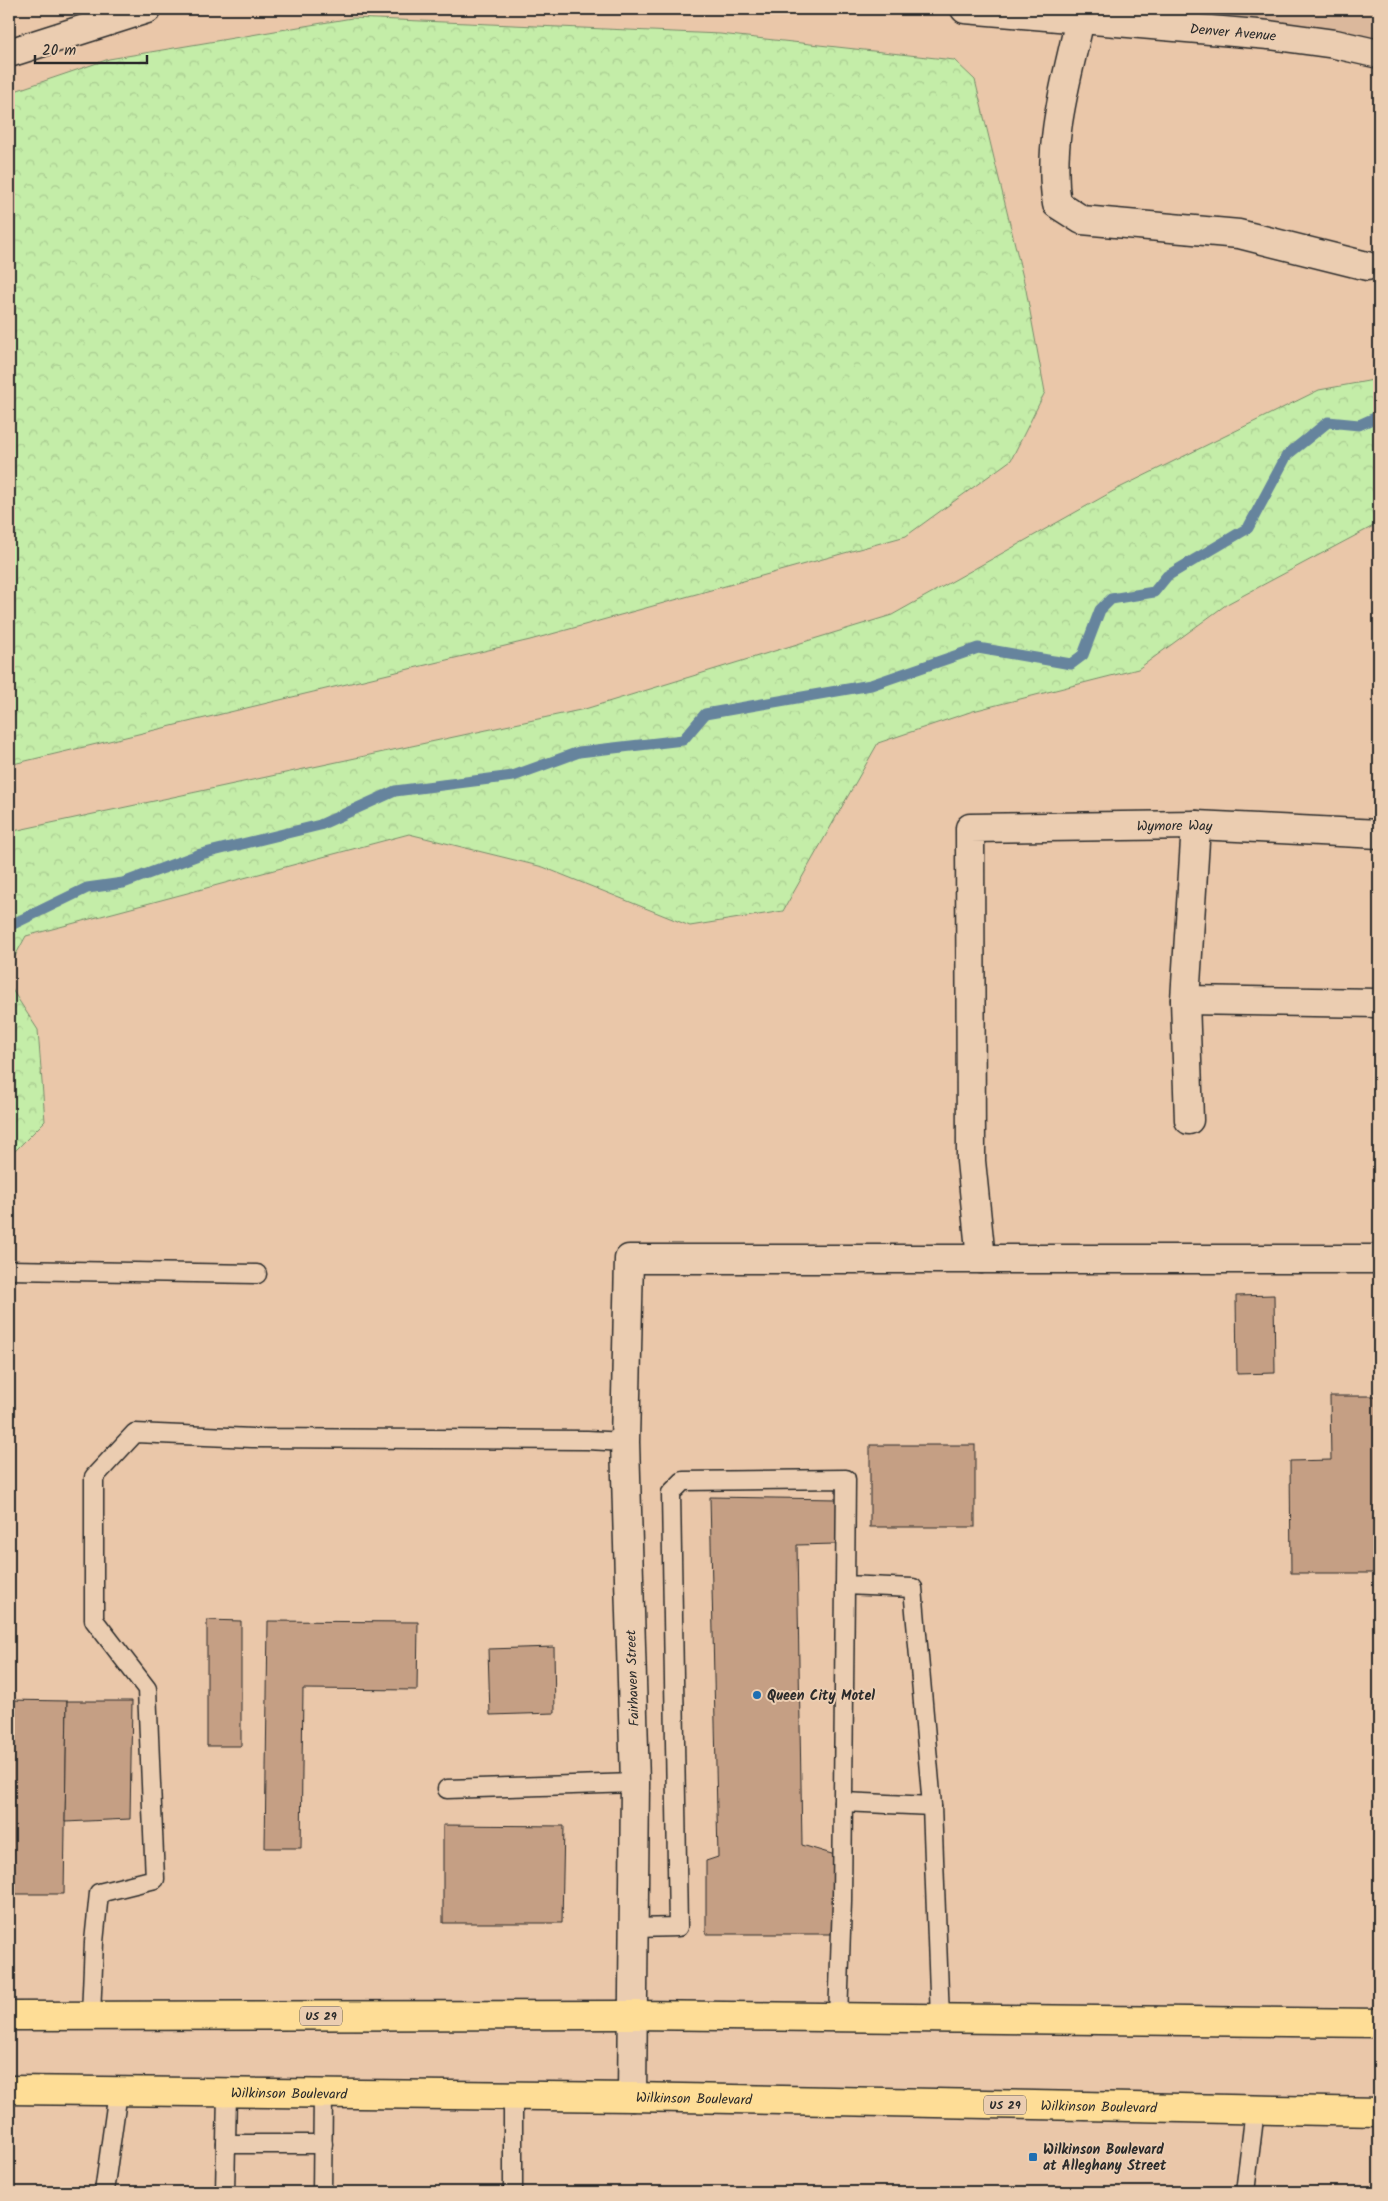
<svg xmlns="http://www.w3.org/2000/svg" width="1388" height="2201" viewBox="0 0 1388 2201" font-family="Kalam,sans-serif">
  <style>
    .built { fill: #dbb89c }
    .forest { fill: url(#forest-crowns); stroke: #788c6a }
    .lines { fill: none; stroke-linecap: round; stroke-linejoin: round }
    .stream { stroke: #66849d; stroke-width: 11 }
    .building { fill: #c59f84; stroke: #2b2b2b }
    .service-casing { stroke: #2b2b2b; stroke-width: 21 }
    .minor-casing { stroke: #2b2b2b; stroke-width: 31 }
    .primary-casing { stroke: #2b2b2b; stroke-width: 31 }
    .service { stroke: #ebcdb1; stroke-width: 18 }
    .minor { stroke: #ebcdb1; stroke-width: 28 }
    .primary { stroke: #fedd96; stroke-width: 28 }
    .poi-dot { fill: #1f6fb2; stroke: #ebcdb1; stroke-width: 2 }
    .labels { text-anchor: middle; stroke-width: 4; stroke-linejoin: round; paint-order: stroke }
    .shield { fill: #ebcdb1; stroke: #655c53; stroke-width: 1 }
    .shield-label { font-size: 12px; font-weight: bold; fill: #2b2b2b }
    .street-label { font-size: 14px; fill: #2b2b2b; stroke: #ebcdb1 }
    .poi-label { font-size: 14px; font-weight: bold; fill: #2b2b2b; stroke: #ebcdb1; text-anchor: start }
  </style>
  <defs>
    <pattern id="forest-crowns" width="20" height="18" patternUnits="userSpaceOnUse" patternTransform="scale(1.25)"><rect width="20" height="18" fill="#c4eda8"/><path d="M2 6a3 3 0 1 1 6 0M12 15a3 3 0 1 1 6 0" fill="none" stroke="#a9cb91"/></pattern>
  </defs>
  <rect width="100%" height="100%" fill="#eac7a9"/>
  <filter id="ink" filterUnits="userSpaceOnUse"><feTurbulence type="fractalNoise" baseFrequency=".02" numOctaves="2"/><feDisplacementMap in="SourceGraphic" scale="10" xChannelSelector="R" yChannelSelector="G"/><feConvolveMatrix kernelMatrix="1 2 1 2 8 2 1 2 1" color-interpolation-filters="sRGB"/></filter>
  <g filter="url(#ink)">
    <path class="built" d="M1032 9H1379V50Z"/>
    <g class="forest">
      <path d="M352 18 720 34 954 60 975 80 1026 290 1045 392 1011 460 906 536 530 640 9 765V93L109 59Z"/>
      <path d="M1379 379V523L1227 604 1138 669 973 711 878 743 783 911 690 926 543 867 409 834 26 936 9 967V832L585 709 892 615 1117 489 1319 390Z"/>
      <path d="M9 985 38 1030 45 1121 9 1157Z"/>
    </g>
    <g class="lines">
      <path class="stream" d="M9 926 87 888 123 883 201 854 320 825 395 791 513 776 579 752 683 740 705 714 871 685 978 648 1071 664 1083 655 1100 610 1111 599 1154 592 1167 576 1248 528 1287 455 1328 422 1359 425 1379 416"/>
    </g>
    <g class="building">
      <path d="M1274 1295 1275 1373 1237 1374 1236 1296Z"/>
      <path d="M1330 1396H1379V1573H1291L1290 1461 1331 1460Z"/>
      <rect x="870" y="1445" width="105" height="82"/>
      <path d="M710 1497 837 1499 836 1544 797 1545 802 1845 835 1855 834 1934H706V1861L718 1857Z"/>
      <path d="M207 1620 241 1621V1746H207Z"/>
      <path d="M268 1621 418 1622 417 1690 303 1689 301 1848H265Z"/>
      <path d="M554 1647 555 1713 490 1715 488 1649Z"/>
      <path d="M9 1700 67 1701 64 1894H9Z"/>
      <path d="M67 1701H132L130 1819 65 1822Z"/>
      <path d="M443 1825 564 1826 562 1923H443Z"/>
    </g>
    <g class="lines">
      <defs>
        <g id="service">
          <path d="M9 1270 257 1274"/>
          <path d="M447 1789 635 1783"/>
          <path d="M843 1802 932 1806"/>
          <path d="M634 1928 678 1927 671 1493 683 1481 846 1479 845 1585 913 1588 932 1806 940 2019"/>
          <path d="M91 2016 94 1942 99 1893 155 1879 147 1689 94 1620V1477L135 1433 252 1438 587 1440 625 1442"/>
          <path d="M838 2017 842 1902 845 1585"/>
          <path d="M513 2095V2192"/>
          <path d="M226 2144H323"/>
          <path d="M104 2192 118 2092"/>
          <path d="M225 2192 227 2093"/>
          <path d="M322 2192 323 2094"/>
          <path d="M1245 2192 1255 2110"/>
        </g>
        <g id="minor">
          <path id="s1" d="M965 9 1269 35 1335 44 1379 54"/>
          <path d="M1080 19C1067 79 1047 142 1057 204L1082 220 1239 234 1367 266"/>
          <path d="M9 53 147 9"/>
          <path d="M1185 1000 1379 1003"/>
          <path d="M1189 1120 1185 1000 1196 825"/>
          <path id="s2" d="M981 1259 971 1161 970 828 1196 825 1379 834"/>
          <path d="M632 2097 635 1783 625 1442 629 1259H1379"/>
        </g>
        <g id="primary">
          <path d="M9 2016 633 2015 1379 2023"/>
          <path id="s3" d="M9 2090 632 2097 1379 2112"/>
        </g>
      </defs>
      <use href="#service" class="service-casing"/>
      <use href="#minor" class="minor-casing"/>
      <use href="#primary" class="primary-casing"/>
      <use href="#service" class="service"/>
      <use href="#minor" class="minor"/>
      <use href="#primary" class="primary"/>
    </g>
  </g>
  <g class="poi-dot">
    <circle cx="757" cy="1695" r="5"/>
    <rect x="1028" y="2152" width="10" height="10" rx="2.5"/>
  </g>
  <g class="labels">
    <g class="shield">
      <rect x="300" y="2006.5" width="42" height="19" rx="4"/>
      <rect x="984" y="2095.5" width="42" height="19" rx="4"/>
    </g>
    <g class="shield-label">
      <text x="321" y="2020">US 29</text>
      <text x="1005" y="2109">US 29</text>
    </g>
    <g class="street-label">
      <text dy="5" stroke="none"><textPath href="#s1" startOffset="269">Denver Avenue</textPath></text>
      <text dy="5" stroke="none"><textPath href="#s2" startOffset="636">Wymore Way</textPath></text>
      <text transform="translate(632 1678) rotate(-92)" y="5">Fairhaven Street</text>
      <text dy="5" stroke="none"><textPath href="#s3" startOffset="280">Wilkinson Boulevard</textPath></text>
      <text dy="5" stroke="none"><textPath href="#s3" startOffset="685">Wilkinson Boulevard</textPath></text>
      <text dy="5" stroke="none"><textPath href="#s3" startOffset="1090">Wilkinson Boulevard</textPath></text>
    </g>
    <g class="poi-label">
      <text x="767" y="1700">Queen City Motel</text>
      <text x="1043" y="2154">Wilkinson Boulevard<tspan x="1043" dy="16">at Alleghany Street</tspan></text>
    </g>
  </g>
  <rect width="1388" height="2201" fill="none" stroke="#ebcdb1" stroke-width="30"/>
  <rect x="15" y="15" width="1358" height="2171" fill="none" stroke="#2b2b2b" stroke-width="2" filter="url(#ink)"/>
  <path d="M35 55v8h112v-8" fill="none" stroke="#2b2b2b" stroke-width="2.5"/>
  <text x="42" y="55" font-size="15" fill="#2b2b2b" stroke="#ebcdb1" stroke-width="4" paint-order="stroke">20 m</text>
</svg>
